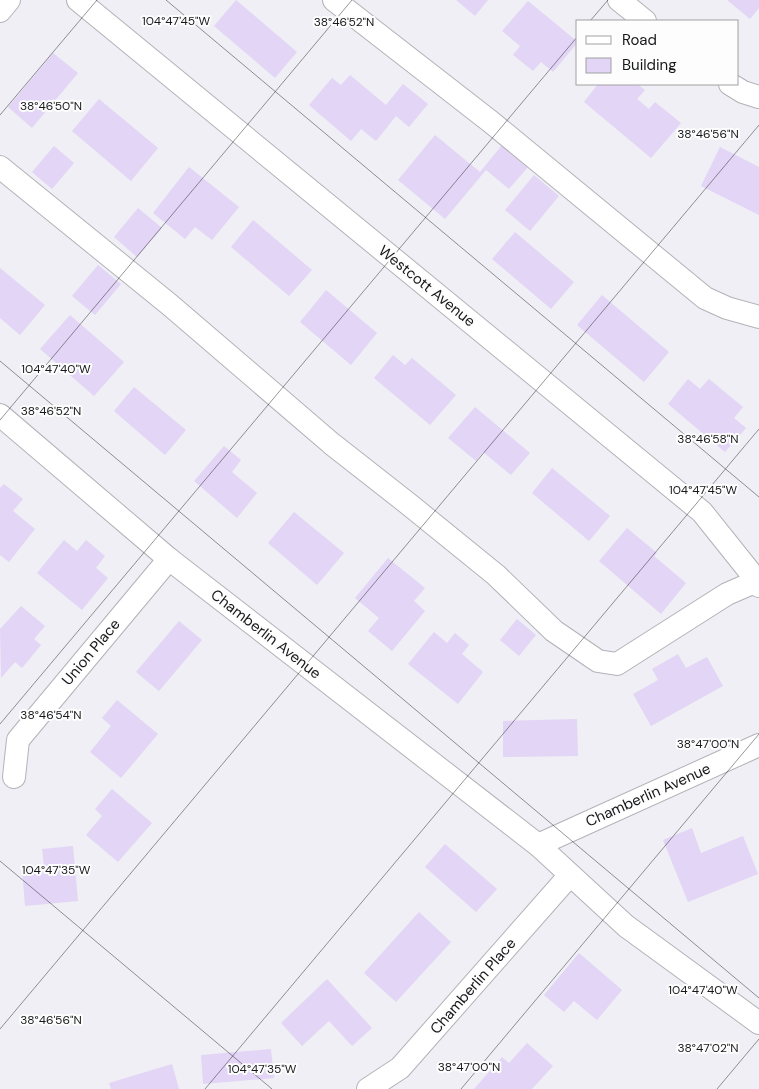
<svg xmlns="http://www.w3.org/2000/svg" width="759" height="1089" viewBox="0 0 759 1089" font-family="'DM Sans',sans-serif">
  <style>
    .building { fill: #e3d5f5 }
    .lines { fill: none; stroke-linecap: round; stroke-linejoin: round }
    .minor-casing { stroke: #b2b3b8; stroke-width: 24 }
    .minor { stroke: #fff; stroke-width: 22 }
    .ticks { fill: none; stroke: #161718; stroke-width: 1; stroke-opacity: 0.45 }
    .labels { text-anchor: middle; stroke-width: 4; stroke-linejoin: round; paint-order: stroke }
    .street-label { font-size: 15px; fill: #161718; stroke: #fdfdfe }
    .ticks-label { font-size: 12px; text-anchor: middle; fill: #161718; stroke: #fdfdfe; stroke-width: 4; stroke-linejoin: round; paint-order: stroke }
  </style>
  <rect width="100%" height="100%" fill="#efeff5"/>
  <g class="building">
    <path d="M236 0 297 52 275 78 214 26Z"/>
    <path d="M456 0H488L475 16Z"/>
    <path d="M727 0H759V8L750 19Z"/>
    <path d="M528 1 578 42 553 72 541 62 533 71 513 55 520 46 502 31Z"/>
    <path d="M53 53 78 73 32 128 8 107Z"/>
    <path d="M350 75 386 105 403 84 428 104 409 127 396 116 376 141 361 129 351 141 309 105 332 78 341 85Z"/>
    <path d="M598 84H637L645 90 637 99 649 109 655 102 681 123 651 158 584 102Z"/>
    <path d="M99 99 158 148 131 181 72 131Z"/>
    <path d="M435 135 480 172 502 145 528 167 509 189 486 170 445 219 398 180Z"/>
    <path d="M54 146 74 163 52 189 32 172Z"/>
    <path d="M720 147 759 167V215L701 186Z"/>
    <path d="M189 167 239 207 212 240 195 227 185 239 153 213Z"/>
    <path d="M534 175 559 196 530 231 505 210Z"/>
    <path d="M138 208 162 228 137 257 114 237Z"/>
    <path d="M253 220 312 270 289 296 231 247Z"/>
    <path d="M515 232 574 282 551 309 492 259Z"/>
    <path d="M98 265 121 284 95 315 72 296Z"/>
    <path d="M0 268 45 305 20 335 0 318Z"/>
    <path d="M326 290 377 333 351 365 300 322Z"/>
    <path d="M602 295 669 352 644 382 577 325Z"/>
    <path d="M70 315 124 362 94 396 40 349Z"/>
    <path d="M393 355 405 365 412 358 456 395 430 425 374 378Z"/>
    <path d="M688 379 700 389 709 379 743 407 734 418 746 428 725 452 668 404Z"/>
    <path d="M134 387 186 430 165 455 114 411Z"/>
    <path d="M475 407 530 453 511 475 483 452 476 461 448 438Z"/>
    <path d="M224 446 241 460 232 472 257 493 237 518 194 481Z"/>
    <path d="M552 468 610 516 589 541 532 493Z"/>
    <path d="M4 484 23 499 13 511 35 529 9 562 0 555V488Z"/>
    <path d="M294 512 344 553 317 585 268 543Z"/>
    <path d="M627 528 657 553 654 556 686 583 661 614 599 561Z"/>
    <path d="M64 540 77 551 86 540 105 556 96 568 108 578 82 610 37 573Z"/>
    <path d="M388 558 425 588 414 601 425 611 392 651 368 631 379 618 355 598Z"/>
    <path d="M21 606 45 626 34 639 41 645 22 668 15 662 1 678 0 629Z"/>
    <path d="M517 619 536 635 519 656 500 640Z"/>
    <path d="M179 621 202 640 159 691 136 672Z"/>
    <path d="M434 632 447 643 455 633 469 645 462 654 483 672 458 704 408 664Z"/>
    <path d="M678 654 686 668 707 657 723 686 651 726 633 694 658 680 652 669Z"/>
    <path d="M117 700 158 734 121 778 90 752 111 726 102 718Z"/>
    <path d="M577 719 578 756 503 757V721Z"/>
    <path d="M112 789 152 823 118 862 86 835 102 816 95 809Z"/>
    <path d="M692 828 701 853 743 836 758 874 688 902 663 840Z"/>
    <path d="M445 844 497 889 476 912 425 867Z"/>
    <path d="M73 846 78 901 25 906 22 868 44 866 42 849Z"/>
    <path d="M419 912 451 942 396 1002 364 973Z"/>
    <path d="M579 953 622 990 597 1020 574 1001 564 1012 544 995Z"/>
    <path d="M327 979 372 1028 352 1046 329 1021 302 1046 281 1023Z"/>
    <path d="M527 1043 553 1066 532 1089H474L502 1057 509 1063Z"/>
    <path d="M271 1049 274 1078 203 1084 201 1055Z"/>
    <path d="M172 1064 179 1089H111L109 1083Z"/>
  </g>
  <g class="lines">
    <defs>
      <g id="minor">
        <path d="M78 0 702 512 758 582 759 586"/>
        <path d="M334 0 491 122 705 298 727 308 759 317"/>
        <path d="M619 0 645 21"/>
        <path d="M0 11 9 0"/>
        <path d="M730 84 743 92 759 97"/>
        <path d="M0 167 170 305 332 444 411 506 496 575 554 631 598 661 617 664 727 594 757 581"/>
        <path d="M0 415 169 559 538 845 626 926 759 1023"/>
        <path d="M14 777 18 740 169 559"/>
        <path d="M538 845 759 745"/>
        <path d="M368 1089 400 1068 570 875"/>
      </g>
    </defs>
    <use href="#minor" class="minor-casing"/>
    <use href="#minor" class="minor"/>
  </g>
  <path class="ticks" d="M166 0 759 497M590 21 608 0M0 115 97 0M0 361 759 998M0 420 352 0M0 724 578 36M0 861 272 1089M0 1029 759 125M205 1089 759 429M461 1089 759 734M717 1089 759 1039"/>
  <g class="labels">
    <g class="street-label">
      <text transform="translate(427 286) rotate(39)" y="5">Westcott Avenue</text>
      <text transform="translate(266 634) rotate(38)" y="5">Chamberlin Avenue</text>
      <text transform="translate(91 652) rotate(-50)" y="5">Union Place</text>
      <text transform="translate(648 795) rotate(-24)" y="5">Chamberlin Avenue</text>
      <text transform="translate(473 986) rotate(-49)" y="5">Chamberlin Place</text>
    </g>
  </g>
  <g class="ticks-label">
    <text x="176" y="25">104°47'45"W</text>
    <text x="344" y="26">38°46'52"N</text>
    <text x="51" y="110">38°46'50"N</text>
    <text x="708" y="138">38°46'56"N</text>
    <text x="56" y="373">104°47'40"W</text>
    <text x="51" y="415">38°46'52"N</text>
    <text x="708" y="443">38°46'58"N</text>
    <text x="703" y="494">104°47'45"W</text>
    <text x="51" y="719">38°46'54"N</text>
    <text x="708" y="748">38°47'00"N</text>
    <text x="56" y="874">104°47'35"W</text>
    <text x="703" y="994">104°47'40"W</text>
    <text x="51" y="1024">38°46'56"N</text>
    <text x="708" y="1052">38°47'02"N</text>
    <text x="469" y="1071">38°47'00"N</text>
    <text x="262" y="1073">104°47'35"W</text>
  </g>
  <rect x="576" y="20" width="162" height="65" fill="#fdfdfe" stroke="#a1a1a2"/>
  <rect x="586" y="36" width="25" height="8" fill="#ffffff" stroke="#a1a1a2"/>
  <text x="622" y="45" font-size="15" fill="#161718">Road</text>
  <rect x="586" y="58" width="25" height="15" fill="#e3d5f5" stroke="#a1a1a2"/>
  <text x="622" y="70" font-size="15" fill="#161718">Building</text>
</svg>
